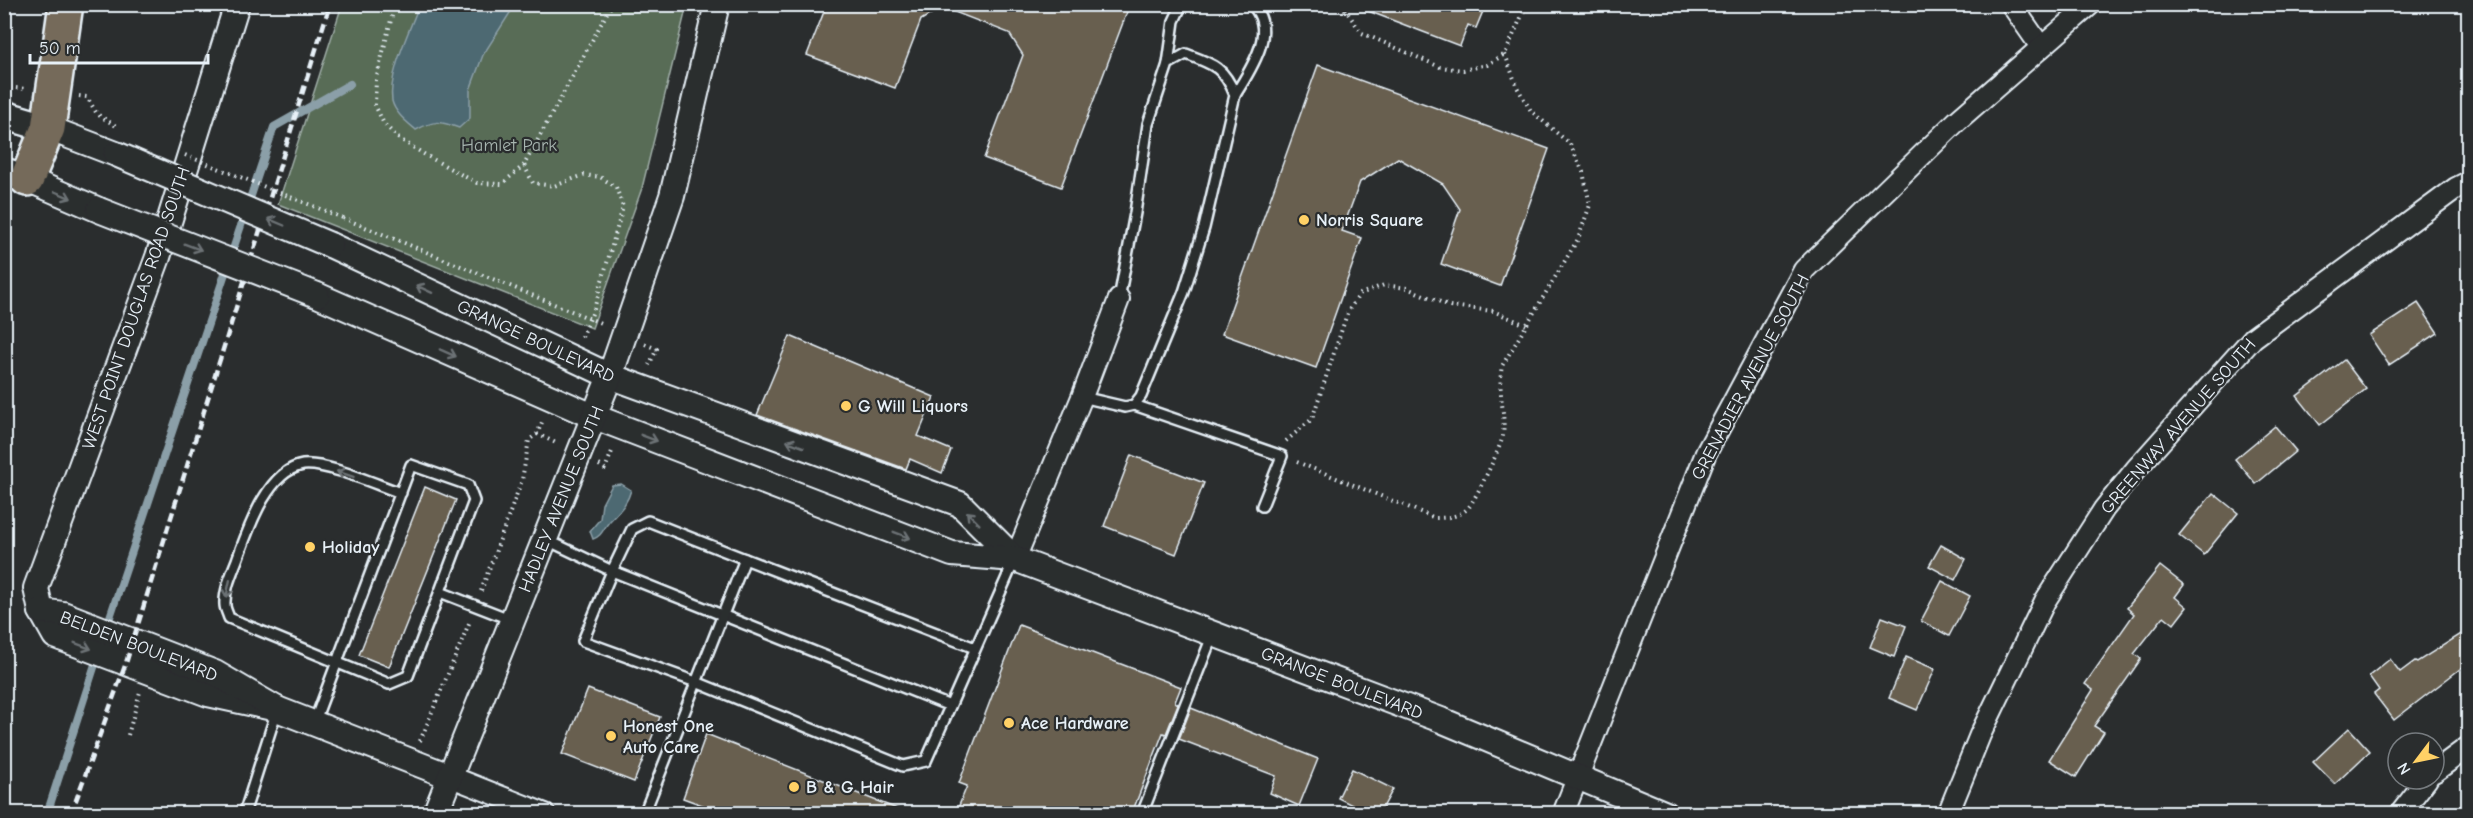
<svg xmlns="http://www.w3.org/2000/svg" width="2473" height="818" viewBox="0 0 2473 818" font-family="'Comic Neue',sans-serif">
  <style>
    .green { fill: #586c57; stroke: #a0aea8; stroke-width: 1.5 }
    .water { fill: #4d6972; stroke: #8b9fa8; stroke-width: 1.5 }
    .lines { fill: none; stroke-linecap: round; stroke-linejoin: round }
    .stream { stroke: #8b9fa8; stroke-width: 8 }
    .building { fill: #685f50; stroke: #e8f1f8; stroke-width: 1.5 }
    .service-casing { stroke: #e8f1f8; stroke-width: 14 }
    .minor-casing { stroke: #e8f1f8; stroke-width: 24 }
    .tertiary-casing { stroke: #e8f1f8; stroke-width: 28 }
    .secondary-casing { stroke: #e8f1f8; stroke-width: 32 }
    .motorway-casing { stroke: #e8f1f8; stroke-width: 38 }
    .path { stroke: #e8f1f8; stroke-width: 4; stroke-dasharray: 1.5 4.5; stroke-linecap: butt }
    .service { stroke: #2a2d2e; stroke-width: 9 }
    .minor { stroke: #2a2d2e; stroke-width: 20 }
    .tertiary { stroke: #2a2d2e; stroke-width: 24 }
    .secondary { stroke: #2a2d2e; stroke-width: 27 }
    .motorway { stroke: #746a5a; stroke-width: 33 }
    .rail { stroke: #e8f1f8; stroke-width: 4.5; stroke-dasharray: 9 4.5; stroke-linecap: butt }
    .tertiary-bridge-casing { stroke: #e8f1f8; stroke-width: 28; stroke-linecap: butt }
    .path-bridge { stroke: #e8f1f8; stroke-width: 4; stroke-dasharray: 1.5 4.5; stroke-linecap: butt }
    .tertiary-bridge { stroke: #2a2d2e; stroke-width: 24 }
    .oneway { stroke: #6c7275 }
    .poi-dot { fill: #ffd166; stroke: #2a2d2e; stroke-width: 2 }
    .labels { text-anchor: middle; stroke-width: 4.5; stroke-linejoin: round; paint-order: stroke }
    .park-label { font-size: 18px; fill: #a7b5b0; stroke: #2a2d2e }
    .poi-label { font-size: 18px; font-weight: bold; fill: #e8f1f8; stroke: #2a2d2e; text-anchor: start }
    .street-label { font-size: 18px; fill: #e8f1f8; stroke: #2a2d2e }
  </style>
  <rect width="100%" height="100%" fill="#2a2d2e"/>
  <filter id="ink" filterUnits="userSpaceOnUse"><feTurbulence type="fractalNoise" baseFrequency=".0167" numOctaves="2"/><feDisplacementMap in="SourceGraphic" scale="12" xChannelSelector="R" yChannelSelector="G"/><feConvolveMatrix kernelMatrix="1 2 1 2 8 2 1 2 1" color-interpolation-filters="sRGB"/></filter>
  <g filter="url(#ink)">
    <path class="green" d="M342 5H687L642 188 592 328 278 204Z"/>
    <g class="water">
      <path d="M419 5H515L483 55 470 90V118L459 128C439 121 434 120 416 130 407 122 395 113 392 101 388 74 410 30 419 5Z"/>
      <path d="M621 484 631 490C627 505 619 511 609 522 603 529 602 536 593 539L590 531 600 519 602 504 612 485Z"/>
    </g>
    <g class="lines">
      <g class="stream">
        <path d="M106 629 274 127 350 84"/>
        <path d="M47 814 98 655"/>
      </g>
    </g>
    <g class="building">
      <path d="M827 4H1130L1061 187 984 158 1023 55 1009 33 942 7 921 20 895 88 807 55Z"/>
      <path d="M1356 4H1486L1476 28 1468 25 1460 46 1355 6Z"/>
      <path d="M1318 65 1549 149 1500 286 1441 264 1460 209 1443 184 1398 158 1360 182 1342 231 1362 238 1316 368 1222 334Z"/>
      <path d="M2418 303 2438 333 2389 365 2369 335Z"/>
      <path d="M790 336 934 397 918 436 951 450 942 473 910 459 906 469 757 415Z"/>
      <path d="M2344 360 2366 389 2320 425 2297 396Z"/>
      <path d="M2275 426 2296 451 2256 484 2235 459Z"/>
      <path d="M1131 455 1204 483 1176 554 1104 526Z"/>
      <path d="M425 487 456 500 389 667 359 655Z"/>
      <path d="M2213 493 2238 513 2204 555 2179 535Z"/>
      <path d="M1941 545 1966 559 1955 580 1929 566Z"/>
      <path d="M2160 566 2184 585 2175 597 2187 607 2174 624 2164 616 2134 654 2141 659 2094 726 2104 732 2076 777 2049 760 2093 690 2085 684 2134 614 2127 608Z"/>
      <path d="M1942 581 1970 596 1949 636 1921 621Z"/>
      <path d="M1882 617 1906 626 1894 657 1870 647Z"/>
      <path d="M1019 625 1181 687 1175 702 1178 704 1166 734 1163 733 1132 813H956L967 786 959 783Z"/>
      <path d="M2469 629V662L2394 720 2374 694 2379 690 2369 676 2390 659 2400 672 2415 661 2417 662Z"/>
      <path d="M1906 657 1935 669 1917 710 1889 698Z"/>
      <path d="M588 689 660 717 634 782 562 754Z"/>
      <path d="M1191 708 1318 759 1299 806 1270 793 1276 776 1179 739Z"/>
      <path d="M2349 728 2370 751 2335 784 2313 762Z"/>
      <path d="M706 734 905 812V813H724L683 798Z"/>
      <path d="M1352 769 1393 789 1380 813H1368L1338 798Z"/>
    </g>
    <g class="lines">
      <defs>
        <g id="service">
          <path d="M1168 64 1174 21 1182 4"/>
          <path d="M1235 95C1250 70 1279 30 1251 4"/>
          <path d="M1082 397 1125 407 1134 405 1141 396 1184 292 1204 228 1235 95C1224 67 1213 64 1186 54L1168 64 1148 124 1135 213 1119 299"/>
          <path d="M1134 405 1282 456 1262 506"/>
          <path d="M545 539 612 571 950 706"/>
          <path d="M745 559 648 521 632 529 612 571 583 641 696 682 903 766 926 761 1015 559"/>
          <path d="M440 592 512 620"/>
          <path d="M314 723C347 637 379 551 411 465L468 485 474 501 408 676 389 684 229 618C228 614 225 609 225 605 224 590 232 573 237 560 248 530 267 471 303 465 326 462 377 485 401 493"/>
          <path d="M244 814 277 710"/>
          <path d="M644 814 745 559 975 648"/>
          <path d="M1142 814 1213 634"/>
        </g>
        <g id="minor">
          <path d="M2011 4 2041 47"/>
          <path d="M1015 559 1082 397 1119 299"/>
          <path d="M2434 772 2468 747"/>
          <path d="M449 776 545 814"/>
          <path d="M1563 814 1706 453 1804 270 1957 121 2091 4"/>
          <path d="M1948 814 1980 735 2045 601 2104 509 2136 469 2253 338 2456 188 2468 182"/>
          <path d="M2400 814 2427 779"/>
        </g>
        <g id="tertiary">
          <path d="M237 4 158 257 36 588 41 611 55 636 208 694 277 709"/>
          <path d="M48 128 116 154"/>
          <path d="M27 179 99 210"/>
          <path d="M330 245 610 376 960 504 1015 559"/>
          <path d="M317 295 595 417 952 554 1015 559 1441 720 1666 814"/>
          <path d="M41 611 63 614 215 673 277 709 449 776"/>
          <path d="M435 814 610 376 672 196 717 4"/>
        </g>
        <g id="secondary">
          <path d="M4 115 48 128"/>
          <path d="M4 172 27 179"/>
        </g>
        <path id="motorway" d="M27 179 48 128 66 4"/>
      </defs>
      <use href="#service" class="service-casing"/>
      <use href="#minor" class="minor-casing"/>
      <use href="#tertiary" class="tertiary-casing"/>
      <use href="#secondary" class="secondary-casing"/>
      <use href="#motorway" class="motorway-casing"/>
      <g class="path">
        <path d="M395 4 376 80 375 105 384 124 398 138 427 156 477 183 502 184 524 165"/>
        <path d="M1341 4 1362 33 1440 67 1463 70 1487 65 1505 54 1527 4"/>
        <path d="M4 87 27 89"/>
        <path d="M79 96 87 97 97 114 116 126"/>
        <path d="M343 218 603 324"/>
        <path d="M582 337 594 309 623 207 616 187 600 177 584 175 554 186 533 183 524 165 612 4"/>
        <path d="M645 344 657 349 649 365"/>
        <path d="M537 434 558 444"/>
        <path d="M1286 441 1312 419 1348 311 1360 294 1384 285 1407 288 1450 306 1493 311 1526 325"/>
        <path d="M1297 462 1435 518C1448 518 1460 517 1469 507 1476 498 1502 445 1503 435 1506 412 1497 392 1502 366L1578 239 1590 205 1583 172 1570 144 1531 111 1517 87 1505 54"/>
        <path d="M599 465 605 469 613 449"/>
        <path d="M481 591 522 480 529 440 537 434 543 420"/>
        <path d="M128 735 140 692"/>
        <path d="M420 741 470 621"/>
      </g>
      <use href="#service" class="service"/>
      <use href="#minor" class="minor"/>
      <use href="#tertiary" class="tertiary"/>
      <use href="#secondary" class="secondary"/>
      <use href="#motorway" class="motorway"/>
      <path class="rail" d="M71 814 126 663 330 4"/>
      <defs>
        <g id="tertiary-bridge">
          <path d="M116 154 330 245"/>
          <path d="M99 210 317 295"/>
        </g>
      </defs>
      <use href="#tertiary-bridge" class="tertiary-bridge-casing"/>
      <path class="path-bridge" d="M185 155 343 218"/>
      <use href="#tertiary-bridge" class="tertiary-bridge"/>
    </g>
    <defs><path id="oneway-shaft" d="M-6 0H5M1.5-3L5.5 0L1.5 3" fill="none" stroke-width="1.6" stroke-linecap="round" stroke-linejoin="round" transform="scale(1.5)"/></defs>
    <g class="oneway">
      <use href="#oneway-shaft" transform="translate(63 195) rotate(23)"/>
      <use href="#oneway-shaft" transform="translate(276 222) rotate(-157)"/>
      <use href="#oneway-shaft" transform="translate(193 247) rotate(21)"/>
      <use href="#oneway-shaft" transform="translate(424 289) rotate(-155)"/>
      <use href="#oneway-shaft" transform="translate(448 353) rotate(24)"/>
      <use href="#oneway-shaft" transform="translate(649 438) rotate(21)"/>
      <use href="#oneway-shaft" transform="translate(795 444) rotate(-160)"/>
      <use href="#oneway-shaft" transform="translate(345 474) rotate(-161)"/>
      <use href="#oneway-shaft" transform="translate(973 518) rotate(-135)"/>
      <use href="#oneway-shaft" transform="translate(902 535) rotate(21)"/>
      <use href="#oneway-shaft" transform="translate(228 589) rotate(102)"/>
      <use href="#oneway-shaft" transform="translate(83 646) rotate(21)"/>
    </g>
  </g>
  <g class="poi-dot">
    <circle cx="1304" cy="220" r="6"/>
    <circle cx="846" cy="406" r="6"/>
    <circle cx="310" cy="547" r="6"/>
    <circle cx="1009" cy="723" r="6"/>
    <circle cx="611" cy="736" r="6"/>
    <circle cx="794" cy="787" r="6"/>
  </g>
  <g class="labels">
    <g class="park-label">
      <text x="509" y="151">Hamlet Park</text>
    </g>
    <g class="poi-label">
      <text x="1316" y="226">Norris Square</text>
      <text x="858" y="412">G Will Liquors</text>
      <text x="322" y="553">Holiday</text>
      <text x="1021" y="729">Ace Hardware</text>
      <text x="623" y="732">Honest One<tspan x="623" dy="21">Auto Care</tspan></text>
      <text x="806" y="793">B &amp; G Hair</text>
    </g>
    <g class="street-label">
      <text transform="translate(136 308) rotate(-71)" y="6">WEST POINT DOUGLAS ROAD SOUTH</text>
      <text transform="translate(536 341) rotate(25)" y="6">GRANGE BOULEVARD</text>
      <text transform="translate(1750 377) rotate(-62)" y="6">GRENADIER AVENUE SOUTH</text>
      <text transform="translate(2178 426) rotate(-49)" y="6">GREENWAY AVENUE SOUTH</text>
      <text transform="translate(561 499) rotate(-68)" y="6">HADLEY AVENUE SOUTH</text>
      <text transform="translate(139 646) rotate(21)" y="6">BELDEN BOULEVARD</text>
      <text transform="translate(1342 683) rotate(21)" y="6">GRANGE BOULEVARD</text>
    </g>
  </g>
  <rect width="2473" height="818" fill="none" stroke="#2a2d2e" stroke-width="24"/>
  <rect x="12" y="12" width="2449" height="794" fill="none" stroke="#e8f1f8" stroke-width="2" filter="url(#ink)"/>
  <g transform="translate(2416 761) rotate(238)"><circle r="28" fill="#2a2d2e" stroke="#767b7f" stroke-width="1.5"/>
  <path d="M0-4.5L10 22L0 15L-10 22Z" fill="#ffd166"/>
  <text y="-9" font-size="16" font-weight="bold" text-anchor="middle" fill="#e8f1f8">N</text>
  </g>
  <path d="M30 54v9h178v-9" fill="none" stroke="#e8f1f8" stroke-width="3"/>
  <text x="39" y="54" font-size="18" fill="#e8f1f8" stroke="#2a2d2e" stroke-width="4.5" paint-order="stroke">50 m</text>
</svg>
